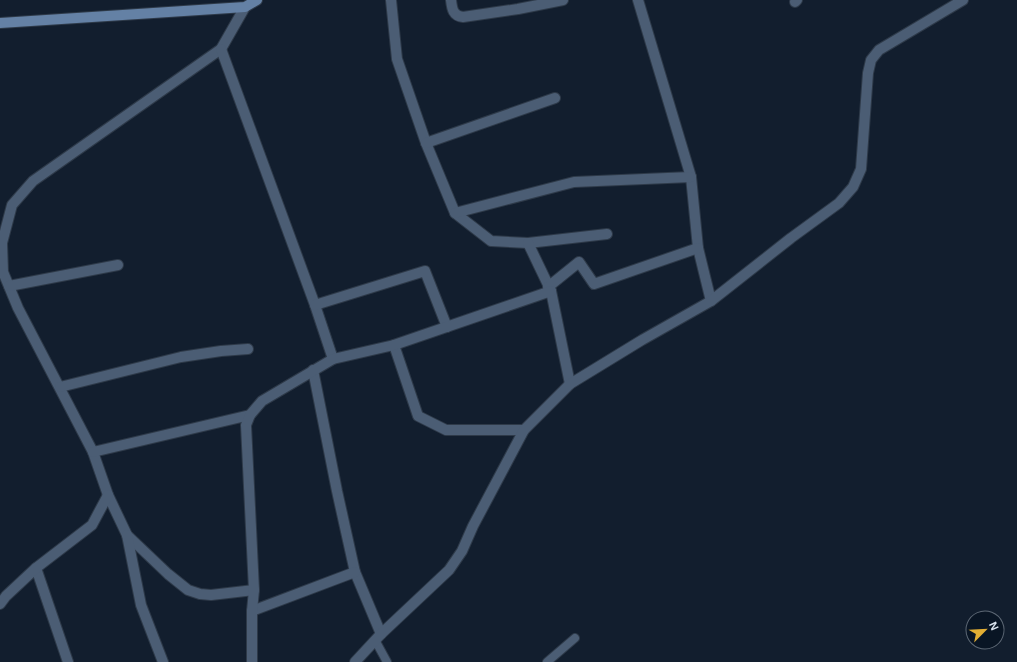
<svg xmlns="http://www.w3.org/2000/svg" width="1017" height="662" viewBox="0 0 1017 662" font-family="Helvetica,sans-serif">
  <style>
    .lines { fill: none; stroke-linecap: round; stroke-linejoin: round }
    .lane-casing { stroke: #2e3a49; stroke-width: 10 }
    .street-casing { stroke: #2e3a49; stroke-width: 12 }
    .secondary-casing { stroke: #2e3a49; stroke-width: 12 }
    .lane { stroke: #4b5d74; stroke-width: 8 }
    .street { stroke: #4b5d74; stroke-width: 10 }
    .secondary { stroke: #6481a5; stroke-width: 10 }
  </style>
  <rect width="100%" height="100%" fill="#121e2e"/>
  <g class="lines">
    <defs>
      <g id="lane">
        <path d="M375 640 387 662"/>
        <path d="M547 662 575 638"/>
      </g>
      <g id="street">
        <path d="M391 0 397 59 426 143 455 213 491 241 528 243 607 234"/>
        <path d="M451 0C452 9 453 16 463 17L518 9 563 0"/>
        <path d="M638 0 691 177 698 248 711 301"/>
        <path d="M795 2 797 0"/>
        <path d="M245 7 221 49 33 181 12 205 2 243 3 272 18 308 93 452 108 495 127 535 168 574 188 590 200 594 211 595 254 590"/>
        <path d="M221 49 315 305 333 359"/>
        <path d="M426 143 555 98"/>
        <path d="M455 213 574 182 691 177"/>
        <path d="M528 243 551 291 570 384"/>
        <path d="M9 286 118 265"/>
        <path d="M548 287 579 262 594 284 698 248"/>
        <path d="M315 305 425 271 447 327"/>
        <path d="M394 345 418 416 446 430H524"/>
        <path d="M313 370 337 491 355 572 381 634"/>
        <path d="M60 387 181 357 221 351 248 349"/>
        <path d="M93 452 250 415"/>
        <path d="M127 535 141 605 163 662"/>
        <path d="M36 568 68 662"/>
        <path d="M0 604 6 596 36 568 92 525 108 495"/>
        <path d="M252 611 355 572"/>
        <path d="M252 662V611L254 590 246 425 250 415 262 401 333 359 394 345 551 291"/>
        <path d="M355 662 381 634 449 570 462 551 473 526 524 430 570 384 642 340 711 301 791 238 839 203 853 187 861 169 868 73 871 60 879 50 963 0"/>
      </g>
      <path id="secondary" d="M0 23 245 7 257 0"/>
    </defs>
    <use href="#lane" class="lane-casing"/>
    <use href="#street" class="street-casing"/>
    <use href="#secondary" class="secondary-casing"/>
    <use href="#lane" class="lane"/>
    <use href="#street" class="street"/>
    <use href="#secondary" class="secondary"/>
  </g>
  <g transform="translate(985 630) rotate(66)"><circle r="19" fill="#091524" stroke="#5d6875"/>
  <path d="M0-3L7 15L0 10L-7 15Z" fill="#e2ae34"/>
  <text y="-6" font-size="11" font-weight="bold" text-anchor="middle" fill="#dbe4ef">N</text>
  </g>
</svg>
